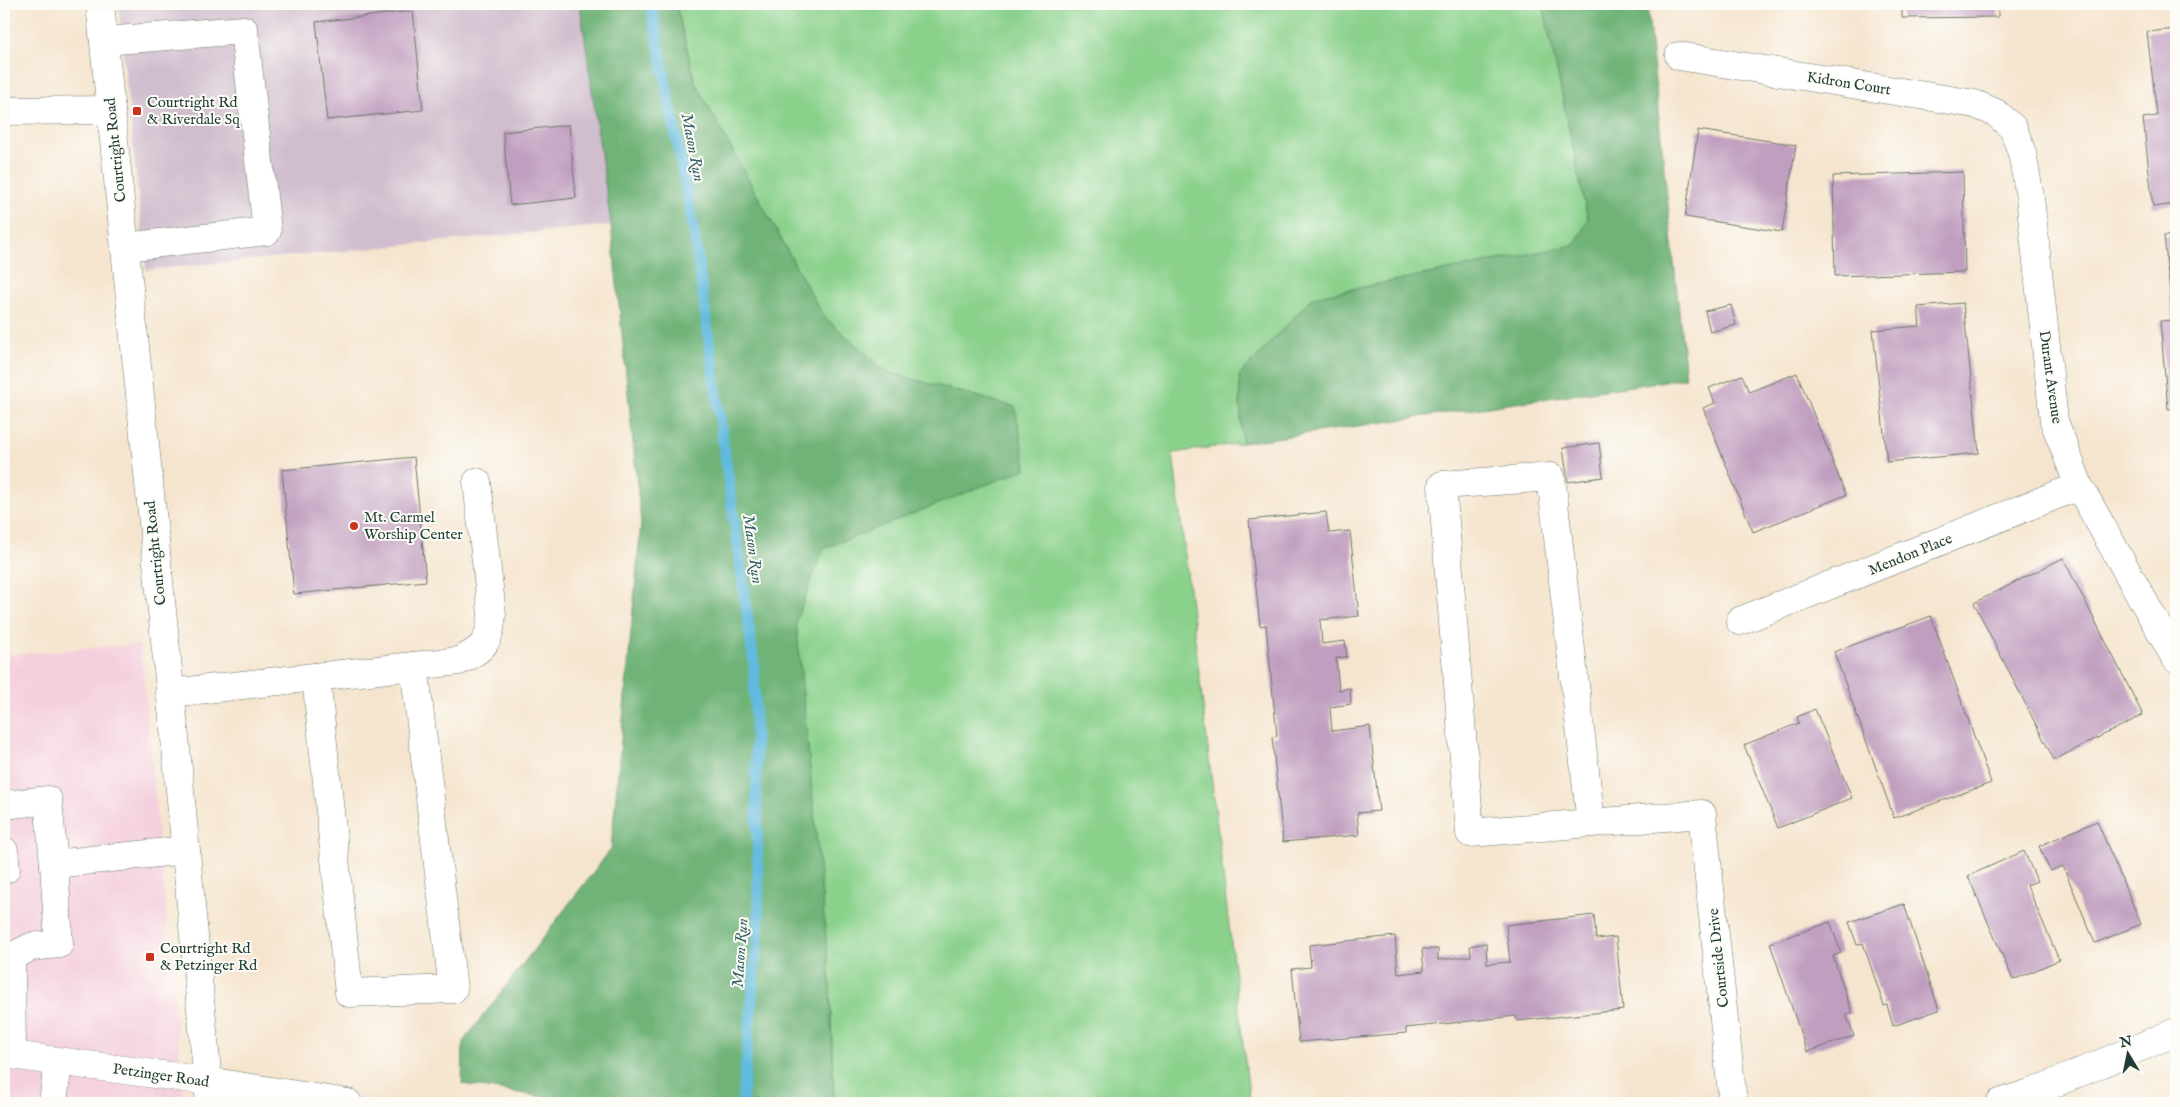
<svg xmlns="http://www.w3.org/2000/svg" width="2180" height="1107" viewBox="0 0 2180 1107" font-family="'IM FELL English',serif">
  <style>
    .built { fill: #f4cfdd }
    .industrial { fill: #d0bdcd }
    .green { fill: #8ad18c; stroke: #548760 }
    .forest { fill: #6fb378; stroke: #477856 }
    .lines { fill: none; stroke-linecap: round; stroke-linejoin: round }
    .stream { stroke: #61bade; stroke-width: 11 }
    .building { fill: #c09ebf }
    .minor-casing { stroke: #6a786a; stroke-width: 29 }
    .minor { stroke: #fff; stroke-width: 28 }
    .poi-dot { fill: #c8321e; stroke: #fdfcf7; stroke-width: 2 }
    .labels { text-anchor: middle; stroke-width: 4; stroke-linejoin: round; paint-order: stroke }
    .street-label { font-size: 15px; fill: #1f3d34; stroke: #fdfcf7 }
    .poi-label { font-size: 15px; fill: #1f3d34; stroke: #fdfcf7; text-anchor: start }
    .water-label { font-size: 16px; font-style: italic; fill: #336267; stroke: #fdfcf7 }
  </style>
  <rect width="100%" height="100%" fill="#fdfcf7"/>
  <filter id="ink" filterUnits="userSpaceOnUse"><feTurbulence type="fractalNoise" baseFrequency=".02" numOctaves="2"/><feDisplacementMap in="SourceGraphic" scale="10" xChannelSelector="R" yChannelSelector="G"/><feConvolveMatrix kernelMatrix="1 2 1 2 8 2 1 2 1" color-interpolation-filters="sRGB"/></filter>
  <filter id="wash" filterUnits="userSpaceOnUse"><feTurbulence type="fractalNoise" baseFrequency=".0096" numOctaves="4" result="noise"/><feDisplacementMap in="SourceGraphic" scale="20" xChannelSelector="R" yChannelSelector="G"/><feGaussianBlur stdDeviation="1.12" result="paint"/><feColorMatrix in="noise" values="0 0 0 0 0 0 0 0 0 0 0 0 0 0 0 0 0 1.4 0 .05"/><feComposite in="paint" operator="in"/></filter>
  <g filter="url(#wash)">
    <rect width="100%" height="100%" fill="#f5e5cf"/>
    <path class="built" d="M140 644 184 1103H4V655Z"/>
    <path class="industrial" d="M118 4H580L611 225 146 270Z"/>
    <path class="green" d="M676 4H1543L1588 220 1574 245 1313 297 1239 376 1242 443 1173 453 1250 1103H834L830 982 796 621 823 549 1026 468 1015 407 887 372 823 316 695 82Z"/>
    <g class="forest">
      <path d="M580 4H676L695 82 823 316 887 372 1015 407 1026 469 823 549 796 621 830 982 834 1103H582L462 1084 463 1042 611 849 641 523 611 225Z"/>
      <path d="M1543 4H1647L1686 378 1242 443 1239 376 1313 297 1574 245 1588 220Z"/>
    </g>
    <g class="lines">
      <path class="stream" d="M651 4 694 232 754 664 759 926 742 1103"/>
    </g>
    <g id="blocks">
      <g class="building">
        <path d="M1902 4H1998V17L1902 18Z"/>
        <path d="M413 11 423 110 327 120 316 22Z"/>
        <path d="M2176 29V204L2153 207 2143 118 2157 116 2147 32Z"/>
        <path d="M569 125 576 198 510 205 503 132Z"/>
        <path d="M1698 130 1796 145 1782 232 1685 217Z"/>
        <path d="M1963 172 1965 272 1835 276 1833 176Z"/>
        <path d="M2176 235V408L2168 409 2160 321 2173 320 2164 236Z"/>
        <path d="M1963 303 1979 453 1887 462 1873 330 1920 326 1918 307Z"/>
        <path d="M1731 305 1736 325 1710 332 1705 311Z"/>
        <path d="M1797 373 1846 495 1753 532 1703 408 1715 403 1709 388 1742 375 1749 392Z"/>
        <path d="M1599 443 1603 477 1568 482 1563 448Z"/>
        <path d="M414 457 426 581 294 594 282 470Z"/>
        <path d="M1326 512 1329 533 1350 531 1359 616 1320 620 1322 644 1345 641 1347 657 1336 658 1339 690 1350 688 1351 704 1330 707 1332 731 1370 726 1379 811 1357 813 1359 835 1283 842 1272 737 1277 736 1266 625 1260 626 1249 520Z"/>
        <path d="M2063 558 2143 715 2054 760 1974 603Z"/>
        <path d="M1931 616 1991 783 1894 818 1834 652Z"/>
        <path d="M1815 709 1852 798 1778 828 1744 745 1799 723 1797 717Z"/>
        <path d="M2097 821 2141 924 2095 943 2063 866 2050 871 2039 846Z"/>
        <path d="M2024 851 2037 881 2027 885 2059 960 2013 980 1968 876Z"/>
        <path d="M1904 904 1939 1010 1893 1026 1887 1005 1884 1006 1863 943 1857 945 1849 922Z"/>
        <path d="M1594 915 1596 939 1616 937 1623 1010 1517 1021 1516 1016 1406 1028V1033L1299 1042 1292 969 1311 967 1309 945 1395 936 1398 974 1424 971 1422 949H1438V960L1471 956 1470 946 1486 943 1487 964 1510 962 1506 925Z"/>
        <path d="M1830 922 1841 953 1833 956 1852 1013 1846 1015 1854 1036 1807 1052 1770 943Z"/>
      </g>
    </g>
  </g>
  <g filter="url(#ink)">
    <use href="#blocks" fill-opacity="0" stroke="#6a786a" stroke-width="1"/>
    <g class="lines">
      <defs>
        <g id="minor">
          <path d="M100 4 175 738 210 1103"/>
          <path d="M104 41 244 30 267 231 125 247"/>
          <path d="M1679 56 1975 104 1996 113 2013 128 2022 153 2030 197 2054 421 2079 486 2176 659"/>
          <path d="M4 111 111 110"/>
          <path d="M1740 621 2079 486"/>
          <path d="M316 677 349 993 453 989 414 666"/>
          <path d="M170 693 459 661C485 648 489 643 492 614L477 482"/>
          <path d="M4 805 48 800 54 864"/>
          <path d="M1591 823 1470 833 1442 485 1551 477 1591 823 1702 814 1733 1103"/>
          <path d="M4 851 6 869"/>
          <path d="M4 1054 207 1081 348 1103"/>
          <path d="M12 1055 11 957 31 947 59 944 54 864 186 850"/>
          <path d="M53 1103 58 1062"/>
          <path d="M2000 1103 2036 1091 2176 1032"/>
        </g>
      </defs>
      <use href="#minor" class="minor-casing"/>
      <use href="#minor" class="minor"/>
    </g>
  </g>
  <g class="poi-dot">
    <rect x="132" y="106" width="10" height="10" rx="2.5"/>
    <circle cx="354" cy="526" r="5"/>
    <rect x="145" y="952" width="10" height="10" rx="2.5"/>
  </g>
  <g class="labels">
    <g class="street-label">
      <text transform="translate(1849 83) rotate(9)" y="5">Kidron Court</text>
      <text transform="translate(115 150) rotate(-96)" y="5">Courtright Road</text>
      <text transform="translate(2051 377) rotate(82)" y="5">Durant Avenue</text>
      <text transform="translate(155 553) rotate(-96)" y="5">Courtright Road</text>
      <text transform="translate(1910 554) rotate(-22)" y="5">Mendon Place</text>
      <text transform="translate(1718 958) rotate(-96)" y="5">Courtside Drive</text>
      <text transform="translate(161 1075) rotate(8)" y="5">Petzinger Road</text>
    </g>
    <g class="poi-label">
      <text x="147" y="107">Courtright Rd<tspan x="147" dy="17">&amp; Riverdale Sq</tspan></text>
      <text x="364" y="522">Mt. Carmel<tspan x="364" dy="17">Worship Center</tspan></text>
      <text x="160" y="953">Courtright Rd<tspan x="160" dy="17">&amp; Petzinger Rd</tspan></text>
    </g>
    <g class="water-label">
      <text transform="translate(694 147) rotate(79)" y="6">Mason Run</text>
      <text transform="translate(754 549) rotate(82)" y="6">Mason Run</text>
      <text transform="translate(739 953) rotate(-86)" y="6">Mason Run</text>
    </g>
  </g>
  <rect width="2180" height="1107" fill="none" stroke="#fdfcf7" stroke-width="20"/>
  <g transform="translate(2128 1054) rotate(350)" stroke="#fdfcf7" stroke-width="4" paint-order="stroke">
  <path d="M0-4L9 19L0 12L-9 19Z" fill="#1f3d34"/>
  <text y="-8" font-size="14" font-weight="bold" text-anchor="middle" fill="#1f3d34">N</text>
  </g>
</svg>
